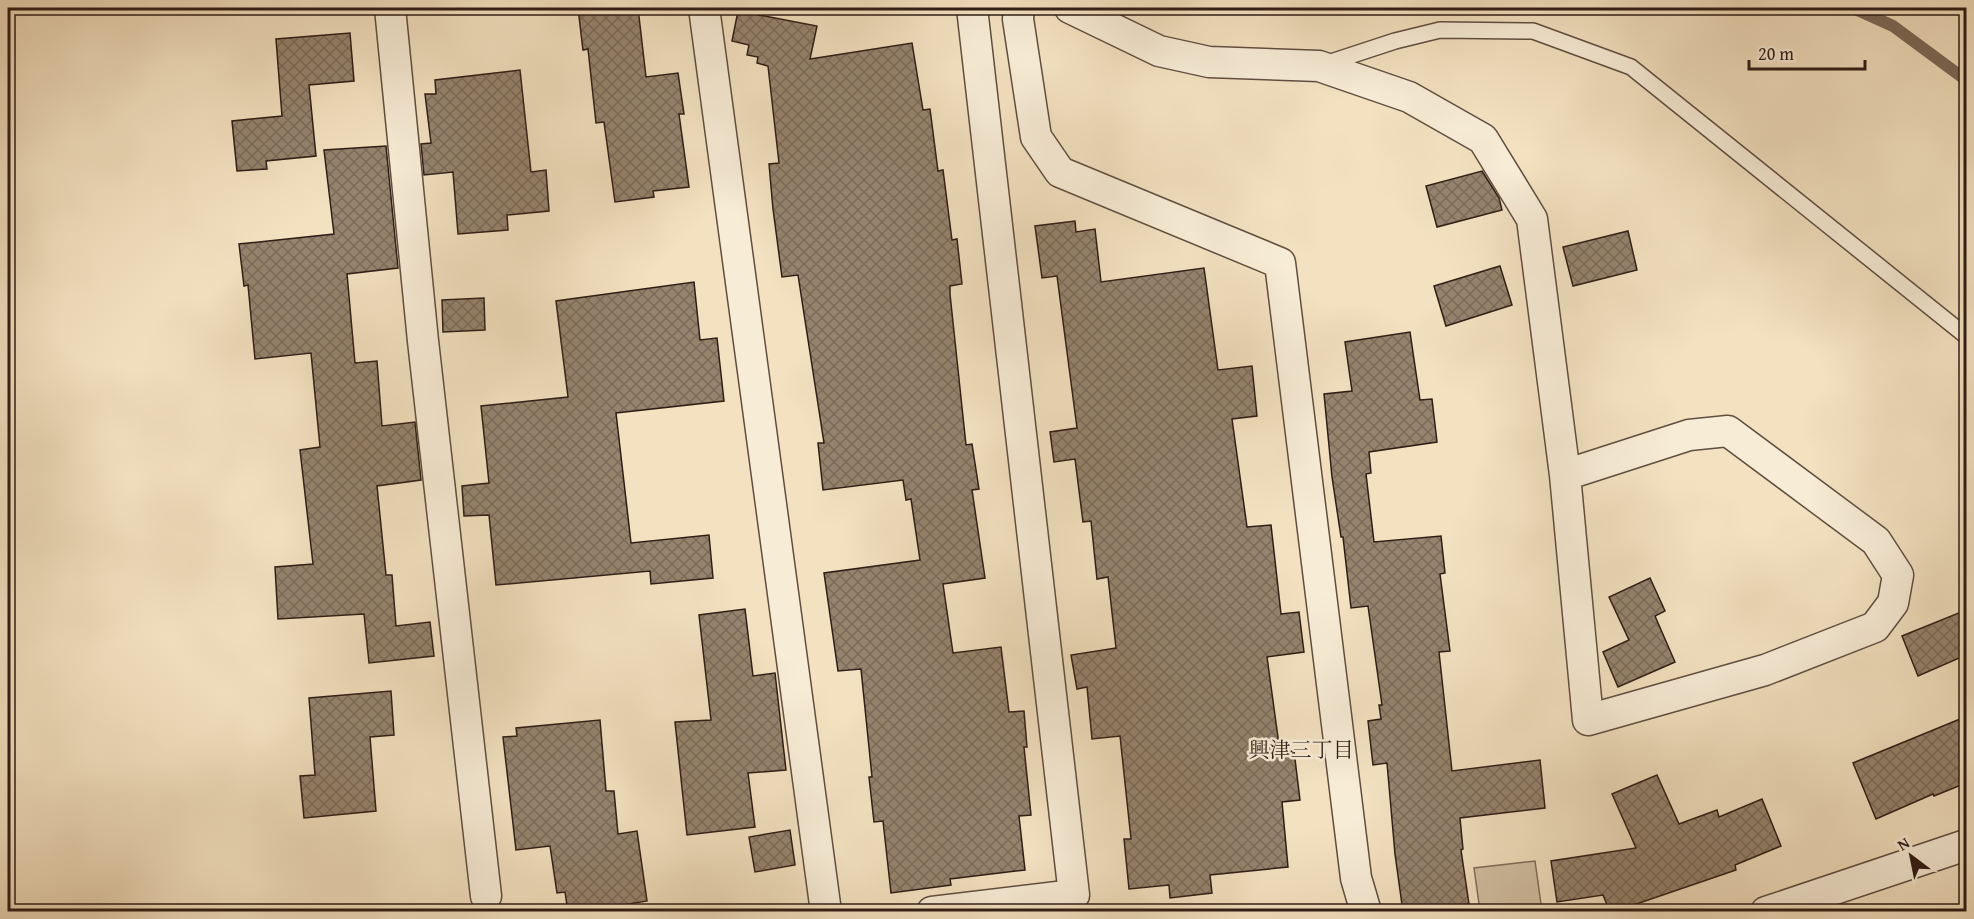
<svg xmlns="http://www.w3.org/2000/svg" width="1974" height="919" viewBox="0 0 1974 919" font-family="'Gentium Book Plus','Noto Serif JP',serif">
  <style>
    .green { fill: #d2c0a3; stroke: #806e5c; stroke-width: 1.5 }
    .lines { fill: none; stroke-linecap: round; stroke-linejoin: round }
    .stream { stroke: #7c6a59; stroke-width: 12 }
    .building { fill: url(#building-cross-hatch); stroke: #2f1d16; stroke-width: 1.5 }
    .service-casing { stroke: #604e40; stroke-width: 18 }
    .minor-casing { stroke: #604e40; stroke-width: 33 }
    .service { stroke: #f7ecd6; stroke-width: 15 }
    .minor { stroke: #f7ecd6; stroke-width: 30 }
    .labels { text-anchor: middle; stroke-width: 5; stroke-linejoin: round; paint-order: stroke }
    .neighbourhood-label { font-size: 21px; fill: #2f1d16; stroke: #f7ecd6 }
  </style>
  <defs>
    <pattern id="building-cross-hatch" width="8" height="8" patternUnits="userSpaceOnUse" patternTransform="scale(1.5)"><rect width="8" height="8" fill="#95836e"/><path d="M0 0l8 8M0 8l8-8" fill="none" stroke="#7a6b59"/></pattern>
  </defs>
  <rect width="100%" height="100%" fill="#f3e1c0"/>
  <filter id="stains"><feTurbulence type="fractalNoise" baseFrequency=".00333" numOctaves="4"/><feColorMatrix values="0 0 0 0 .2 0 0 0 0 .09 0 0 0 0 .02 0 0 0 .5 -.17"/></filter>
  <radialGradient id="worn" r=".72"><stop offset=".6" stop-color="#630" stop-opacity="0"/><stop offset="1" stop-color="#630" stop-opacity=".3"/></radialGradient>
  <path class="green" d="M1535 861 1542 911H1480L1474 868Z"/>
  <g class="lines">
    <path class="stream" d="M1853 8 1893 26 1966 80"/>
  </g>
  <g class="building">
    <path d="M578 8H638L646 77 678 73 684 114H679L689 187 653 191 654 197 615 202 604 122 596 123 588 49 583 50Z"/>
    <path d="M738 11 817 26 810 59 912 43 923 110 930 109 938 171 943 170 952 240 957 239 962 284 950 286V294L966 445 972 444 979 489 972 490 985 578 943 584 953 653 1001 647 1009 712 1024 711 1027 747H1024L1031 815 1019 816 1025 870 950 879 951 885 891 893 883 821 874 822 869 777H872L861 669 838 671 824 573 920 560 911 499 906 500 903 480 823 490 818 443H824L798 275 782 277 773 209 769 164 779 163 768 66 757 63 758 57 747 55 749 45 732 41Z"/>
    <path d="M350 33 354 81 309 85 316 156 266 161 267 169 237 171 232 121 282 116 276 39Z"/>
    <path d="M520 70 531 172 546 170 549 211 507 215 508 230 458 234 453 172 424 175 421 144 431 143 425 94H436L435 80Z"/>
    <path d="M386 146 398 268 347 274 355 363 377 361 382 426 415 422 421 480 377 486 386 575H392L396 626 430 622 434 656 369 663 364 614 278 619 275 567 313 564 300 450 320 447 311 353 255 359 248 285 244 286 239 244 334 234 324 150Z"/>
    <path d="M1482 171 1499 198 1502 210 1437 227 1426 186Z"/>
    <path d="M1075 221 1076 232 1095 229 1101 282 1204 268 1218 370 1252 366 1257 416 1232 419 1247 527 1271 525 1281 614 1299 612 1304 652 1267 657 1280 752 1294 751 1300 800 1282 802 1288 867 1210 875 1212 893 1170 898 1169 885 1129 889 1124 839H1131L1120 736 1092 739 1087 687 1077 689 1071 655 1116 648 1108 577 1097 579 1091 521 1083 522 1075 459 1054 462 1050 432 1077 428 1057 276 1042 278 1035 226Z"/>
    <path d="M1628 231 1637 270 1573 286 1563 247Z"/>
    <path d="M1500 266 1512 305 1446 326 1434 286Z"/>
    <path d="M694 282 700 340 717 338 724 401 616 413 631 543 709 535 713 578 651 584 650 571 496 585 489 515 464 516 462 486 489 483 481 406 568 397 556 301Z"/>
    <path d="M484 298 485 330 443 332 442 300Z"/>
    <path d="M1410 332 1420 400 1432 399 1437 442 1369 452 1371 473 1366 474 1374 542 1441 536 1445 573 1440 574 1450 651 1439 652 1452 771 1540 760 1545 808 1460 818 1463 849 1461 850 1469 904 1403 912 1395 854 1387 763 1373 765 1368 721 1381 719 1379 705H1382L1368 606 1351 608 1343 537H1341L1332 477 1324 394 1352 391 1345 342Z"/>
    <path d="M1650 578 1665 611 1655 616 1675 662 1618 687 1603 652 1629 640 1609 597Z"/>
    <path d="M745 609 753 676 775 673 786 770 748 773 755 827 687 835 675 722 711 720 699 615Z"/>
    <path d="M1966 610V655L1918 676 1902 636Z"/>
    <path d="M391 691 394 735 370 737 376 811 304 818 300 776 315 775 309 698Z"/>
    <path d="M1960 719 1966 735V783L1934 796 1933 794 1876 819 1853 763Z"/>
    <path d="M600 720 606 791H614L618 834 637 831 647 901 583 912H568L565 892 557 893 550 846 516 850 503 737 517 736 516 728Z"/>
    <path d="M1657 775 1679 824 1717 810 1719 817 1762 799 1781 846 1735 865 1736 870 1613 912H1610L1603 895 1557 902 1551 861 1636 848 1612 794Z"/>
    <path d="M790 830 795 865 755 872 749 837Z"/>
  </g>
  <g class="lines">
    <defs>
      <path id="service" d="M1325 64 1395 41 1440 30 1533 31 1631 67 1966 336"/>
      <g id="minor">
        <path d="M390 8 423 341 486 896"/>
        <path d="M704 8 826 912"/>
        <path d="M1019 8 1018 19 1036 137 1060 172 1280 263 1356 878 1366 912"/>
        <path d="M1070 8 1159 51 1209 62 1319 66 1409 97 1483 139 1532 219 1565 475 1588 720 1765 670 1875 627 1893 603 1898 575 1876 541 1728 431 1689 435 1565 475"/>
        <path d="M932 912 1074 895 972 8"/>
        <path d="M1766 912 1966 845"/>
      </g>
    </defs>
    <use href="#service" class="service-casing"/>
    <use href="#minor" class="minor-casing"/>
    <use href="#service" class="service"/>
    <use href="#minor" class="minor"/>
  </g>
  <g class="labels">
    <g class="neighbourhood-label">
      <text x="1301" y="757">興津三丁目</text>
    </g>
  </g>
  <rect width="1974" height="919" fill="none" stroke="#f3e1c0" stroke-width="30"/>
  <rect x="9" y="9" width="1956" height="901" fill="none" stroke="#2f1d16" stroke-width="3"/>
  <rect x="15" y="15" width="1944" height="889" fill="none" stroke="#2f1d16" stroke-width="1.5"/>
  <g transform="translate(1911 856) rotate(328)" stroke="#f7ecd6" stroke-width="4.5" paint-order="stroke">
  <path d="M0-4.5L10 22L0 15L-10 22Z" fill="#2f1d16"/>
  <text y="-9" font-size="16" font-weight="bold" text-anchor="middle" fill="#2f1d16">N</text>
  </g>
  <path d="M1749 60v9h116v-9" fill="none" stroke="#2f1d16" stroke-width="3"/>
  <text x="1758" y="60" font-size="18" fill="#2f1d16" stroke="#f7ecd6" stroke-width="4.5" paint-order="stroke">20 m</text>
  <rect width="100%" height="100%" filter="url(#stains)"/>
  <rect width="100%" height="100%" fill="url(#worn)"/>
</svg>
